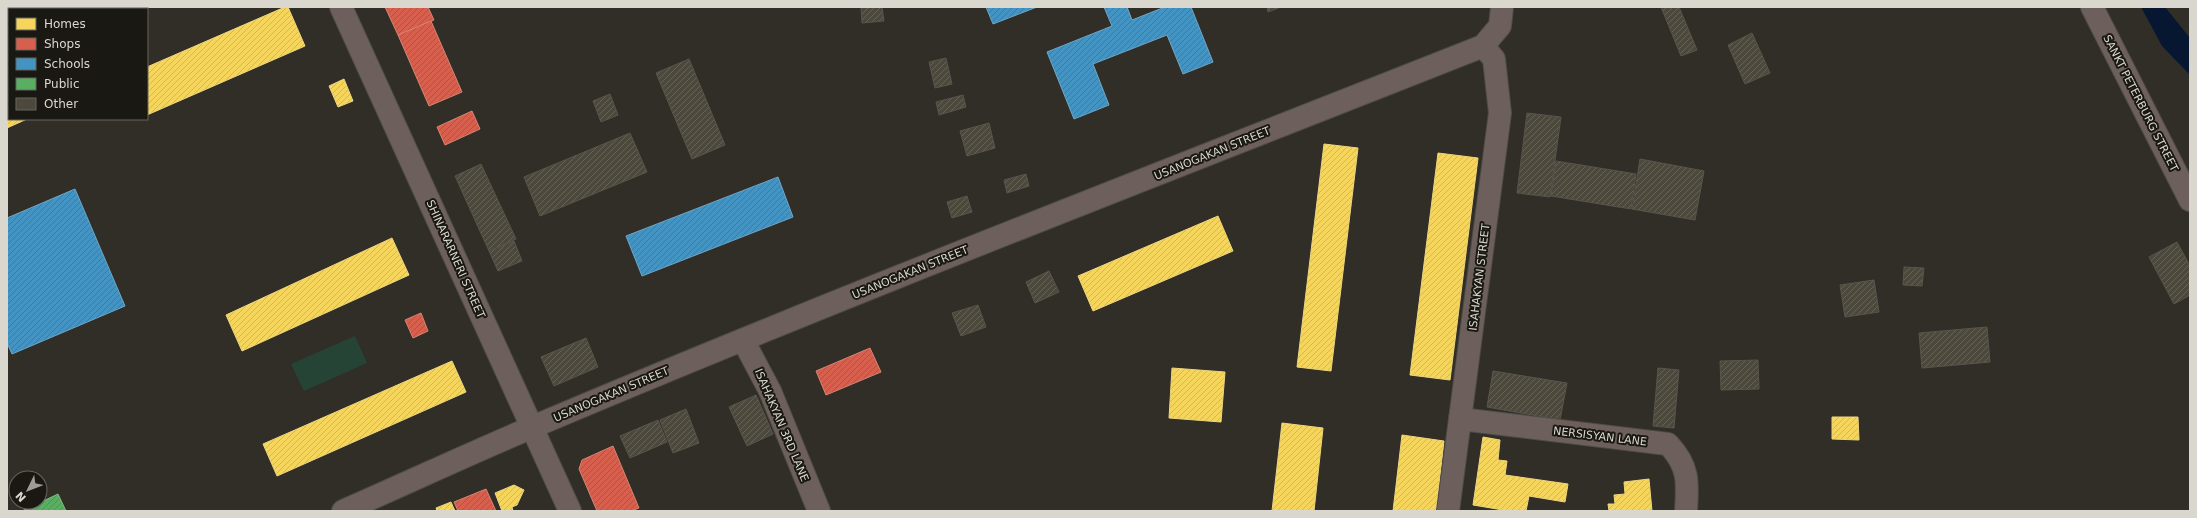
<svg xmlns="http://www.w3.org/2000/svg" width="2197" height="518" viewBox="0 0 2197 518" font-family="'DejaVu Sans',sans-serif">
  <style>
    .pitch { fill: #264436 }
    .water { fill: #071631 }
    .homes { fill: url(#homes-hatch); stroke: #eed67e }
    .shops { fill: url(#shops-hatch); stroke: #d78474 }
    .schools { fill: url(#schools-hatch); stroke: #70a7c7 }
    .public { fill: url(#public-hatch); stroke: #80ba82 }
    .building { fill: url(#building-hatch); stroke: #58554e }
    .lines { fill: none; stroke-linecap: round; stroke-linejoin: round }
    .minor-casing { stroke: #4e4c45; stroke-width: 24 }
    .minor { stroke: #6d605c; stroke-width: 22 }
    .labels { text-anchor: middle; stroke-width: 4; stroke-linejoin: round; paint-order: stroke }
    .street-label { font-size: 11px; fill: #dad7cf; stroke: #1a1812 }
  </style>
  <defs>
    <pattern id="homes-hatch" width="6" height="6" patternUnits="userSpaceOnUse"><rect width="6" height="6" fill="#f6d55c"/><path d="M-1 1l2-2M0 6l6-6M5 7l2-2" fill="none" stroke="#d2b756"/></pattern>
    <pattern id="shops-hatch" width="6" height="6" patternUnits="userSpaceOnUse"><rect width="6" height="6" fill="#d6604d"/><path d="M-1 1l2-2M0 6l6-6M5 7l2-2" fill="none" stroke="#a95648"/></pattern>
    <pattern id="schools-hatch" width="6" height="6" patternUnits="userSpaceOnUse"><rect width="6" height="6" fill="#4393c3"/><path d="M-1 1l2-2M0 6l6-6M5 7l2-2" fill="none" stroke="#427a9b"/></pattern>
    <pattern id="public-hatch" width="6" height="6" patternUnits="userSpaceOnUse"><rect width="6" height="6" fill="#5aae61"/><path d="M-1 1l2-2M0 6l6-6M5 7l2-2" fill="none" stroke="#549258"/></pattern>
    <pattern id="building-hatch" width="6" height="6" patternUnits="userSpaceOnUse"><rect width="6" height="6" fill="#4c483c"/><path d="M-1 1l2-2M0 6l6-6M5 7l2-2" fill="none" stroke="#656257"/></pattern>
  </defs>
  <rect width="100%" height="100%" fill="#302e26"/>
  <path class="pitch" d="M355 336 367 363 304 391 291 364Z"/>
  <path class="water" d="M2141 7H2165L2190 38V75L2162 46Z"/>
  <g class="homes">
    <path d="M285 7H288L305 46 147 115V67Z"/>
    <path d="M344 79 353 101 338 107 329 86Z"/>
    <path d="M9 81V119H27L7 128V82Z"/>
    <path d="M1324 144 1358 148 1331 371 1297 367Z"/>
    <path d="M1438 153 1478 158 1450 380 1410 375Z"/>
    <path d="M1218 216 1233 251 1093 311 1078 276Z"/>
    <path d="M392 238 409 275 242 351 226 315Z"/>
    <path d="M452 361 466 392 277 476 263 444Z"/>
    <path d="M1172 368 1225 372 1221 422 1169 418Z"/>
    <path d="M1832 417H1858L1859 440 1832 439Z"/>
    <path d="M1282 423 1323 428 1314 511H1272Z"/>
    <path d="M1402 435 1444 441 1436 511H1393Z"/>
    <path d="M1483 437 1500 440 1498 460 1507 461 1505 475 1568 484 1565 502 1529 496 1526 511H1509L1473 505Z"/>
    <path d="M1649 479 1652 511H1609L1608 504H1615L1614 495 1625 494 1624 482Z"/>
    <path d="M514 485 524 490 517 505 512 507 513 511H502L495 493Z"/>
    <path d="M451 502 455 511H437L436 508Z"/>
  </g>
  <g class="shops">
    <path d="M385 7H428L434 20 398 35Z"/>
    <path d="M431 21 462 92 429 106 398 35Z"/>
    <path d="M472 111 480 129 445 145 437 127Z"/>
    <path d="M421 313 428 331 413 338 405 320Z"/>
    <path d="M870 348 881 372 826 395 816 371Z"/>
    <path d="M613 446 639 508 631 511H597L579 469 582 460Z"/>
    <path d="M486 489 496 511H458L454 502Z"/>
  </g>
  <g class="schools">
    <path d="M986 7H1037L993 24Z"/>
    <path d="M1104 7H1127L1132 20 1165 7H1191L1213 62 1183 74 1167 35 1093 64 1109 105 1074 119 1047 52 1112 26Z"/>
    <path d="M778 177 793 217 642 276 626 236Z"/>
    <path d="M75 189 125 306 12 354 7 343V218Z"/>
  </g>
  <path class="public" d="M58 494 66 511H22Z"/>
  <g class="building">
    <path d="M861 7H882L884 21 862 23Z"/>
    <path d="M1267 7H1281L1268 12Z"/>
    <path d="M1661 7H1679L1697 50 1681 56Z"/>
    <path d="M1752 33 1770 73 1745 84 1728 45Z"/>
    <path d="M946 58 952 84 935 88 929 62Z"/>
    <path d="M689 59 725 145 692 159 656 73Z"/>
    <path d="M610 94 618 115 601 122 593 101Z"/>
    <path d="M963 95 966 107 939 115 936 102Z"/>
    <path d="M1527 113 1561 117 1550 197 1517 193Z"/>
    <path d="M989 123 995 148 967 156 960 131Z"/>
    <path d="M630 133 647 172 540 216 524 177Z"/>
    <path d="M1640 159 1704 171 1695 220 1632 209Z"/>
    <path d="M1556 161 1636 174 1631 209 1551 196Z"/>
    <path d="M481 164 516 239 489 251 455 176Z"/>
    <path d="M1026 174 1029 186 1007 193 1004 180Z"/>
    <path d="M967 196 972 212 952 218 947 202Z"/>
    <path d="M514 241 522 261 498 271 489 251Z"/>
    <path d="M2177 242 2190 266V295L2174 304 2149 257Z"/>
    <path d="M1904 267 1924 268 1922 286 1903 285Z"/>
    <path d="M1049 271 1059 292 1035 303 1026 282Z"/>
    <path d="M1874 280 1879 312 1845 317 1840 285Z"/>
    <path d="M978 305 986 327 961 336 952 313Z"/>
    <path d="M1987 327 1990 362 1922 368 1919 333Z"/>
    <path d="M586 338 598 367 554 386 541 357Z"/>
    <path d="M1758 360 1759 389 1721 390 1720 361Z"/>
    <path d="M1658 368 1679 370 1674 428 1653 426Z"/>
    <path d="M1493 371 1567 383 1560 420 1487 407Z"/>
    <path d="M756 395 773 434 747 446 729 407Z"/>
    <path d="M686 409 699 443 673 453 660 420Z"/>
    <path d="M658 420 667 442 630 458 620 436Z"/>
  </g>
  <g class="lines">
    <defs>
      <g id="minor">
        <path d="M341 7 570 511"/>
        <path d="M2092 7 2190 200"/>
        <path d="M743 340 770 391 819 511"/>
        <path d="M1460 419 1668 444C1689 466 1688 482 1686 511"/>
        <path d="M343 511C407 483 471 453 535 426 849 293 1167 171 1483 46L1500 26 1502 7"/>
        <path d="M1448 511 1500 113 1494 59 1483 46"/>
      </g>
    </defs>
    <use href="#minor" class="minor-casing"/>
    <use href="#minor" class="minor"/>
  </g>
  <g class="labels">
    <g class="street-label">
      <text transform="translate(2141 103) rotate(63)" y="4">SANKT PETERBURG STREET</text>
      <text transform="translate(1212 153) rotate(-22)" y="4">USANOGAKAN STREET</text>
      <text transform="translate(456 259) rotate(66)" y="4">SHINARARNERI STREET</text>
      <text transform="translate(910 272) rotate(-22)" y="4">USANOGAKAN STREET</text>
      <text transform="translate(1479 277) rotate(-83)" y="4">ISAHAKYAN STREET</text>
      <text transform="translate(611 394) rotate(-23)" y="4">USANOGAKAN STREET</text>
      <text transform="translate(782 425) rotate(67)" y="4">ISAHAKYAN 3RD LANE</text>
      <text transform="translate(1600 436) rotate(7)" y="4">NERSISYAN LANE</text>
    </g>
  </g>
  <rect width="2197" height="518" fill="none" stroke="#dad7cf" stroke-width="16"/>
  <rect x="8" y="8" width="140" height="112" fill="#1a1812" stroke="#67645e"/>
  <rect x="16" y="18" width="20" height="12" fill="#f6d55c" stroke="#67645e"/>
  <text x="44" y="28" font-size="12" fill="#dad7cf">Homes</text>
  <rect x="16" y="38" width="20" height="12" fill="#d6604d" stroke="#67645e"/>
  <text x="44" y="48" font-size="12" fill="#dad7cf">Shops</text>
  <rect x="16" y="58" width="20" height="12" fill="#4393c3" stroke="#67645e"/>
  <text x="44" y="68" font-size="12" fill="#dad7cf">Schools</text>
  <rect x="16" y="78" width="20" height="12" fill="#5aae61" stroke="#67645e"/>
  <text x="44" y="88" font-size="12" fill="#dad7cf">Public</text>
  <rect x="16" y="98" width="20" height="12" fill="#4c483c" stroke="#67645e"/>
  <text x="44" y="108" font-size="12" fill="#dad7cf">Other</text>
  <g transform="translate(28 490) rotate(227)"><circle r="19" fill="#1a1812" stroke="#67645e"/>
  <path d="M0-3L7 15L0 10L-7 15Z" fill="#9e9c94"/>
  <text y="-6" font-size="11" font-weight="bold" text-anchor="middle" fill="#dad7cf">N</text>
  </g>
</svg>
